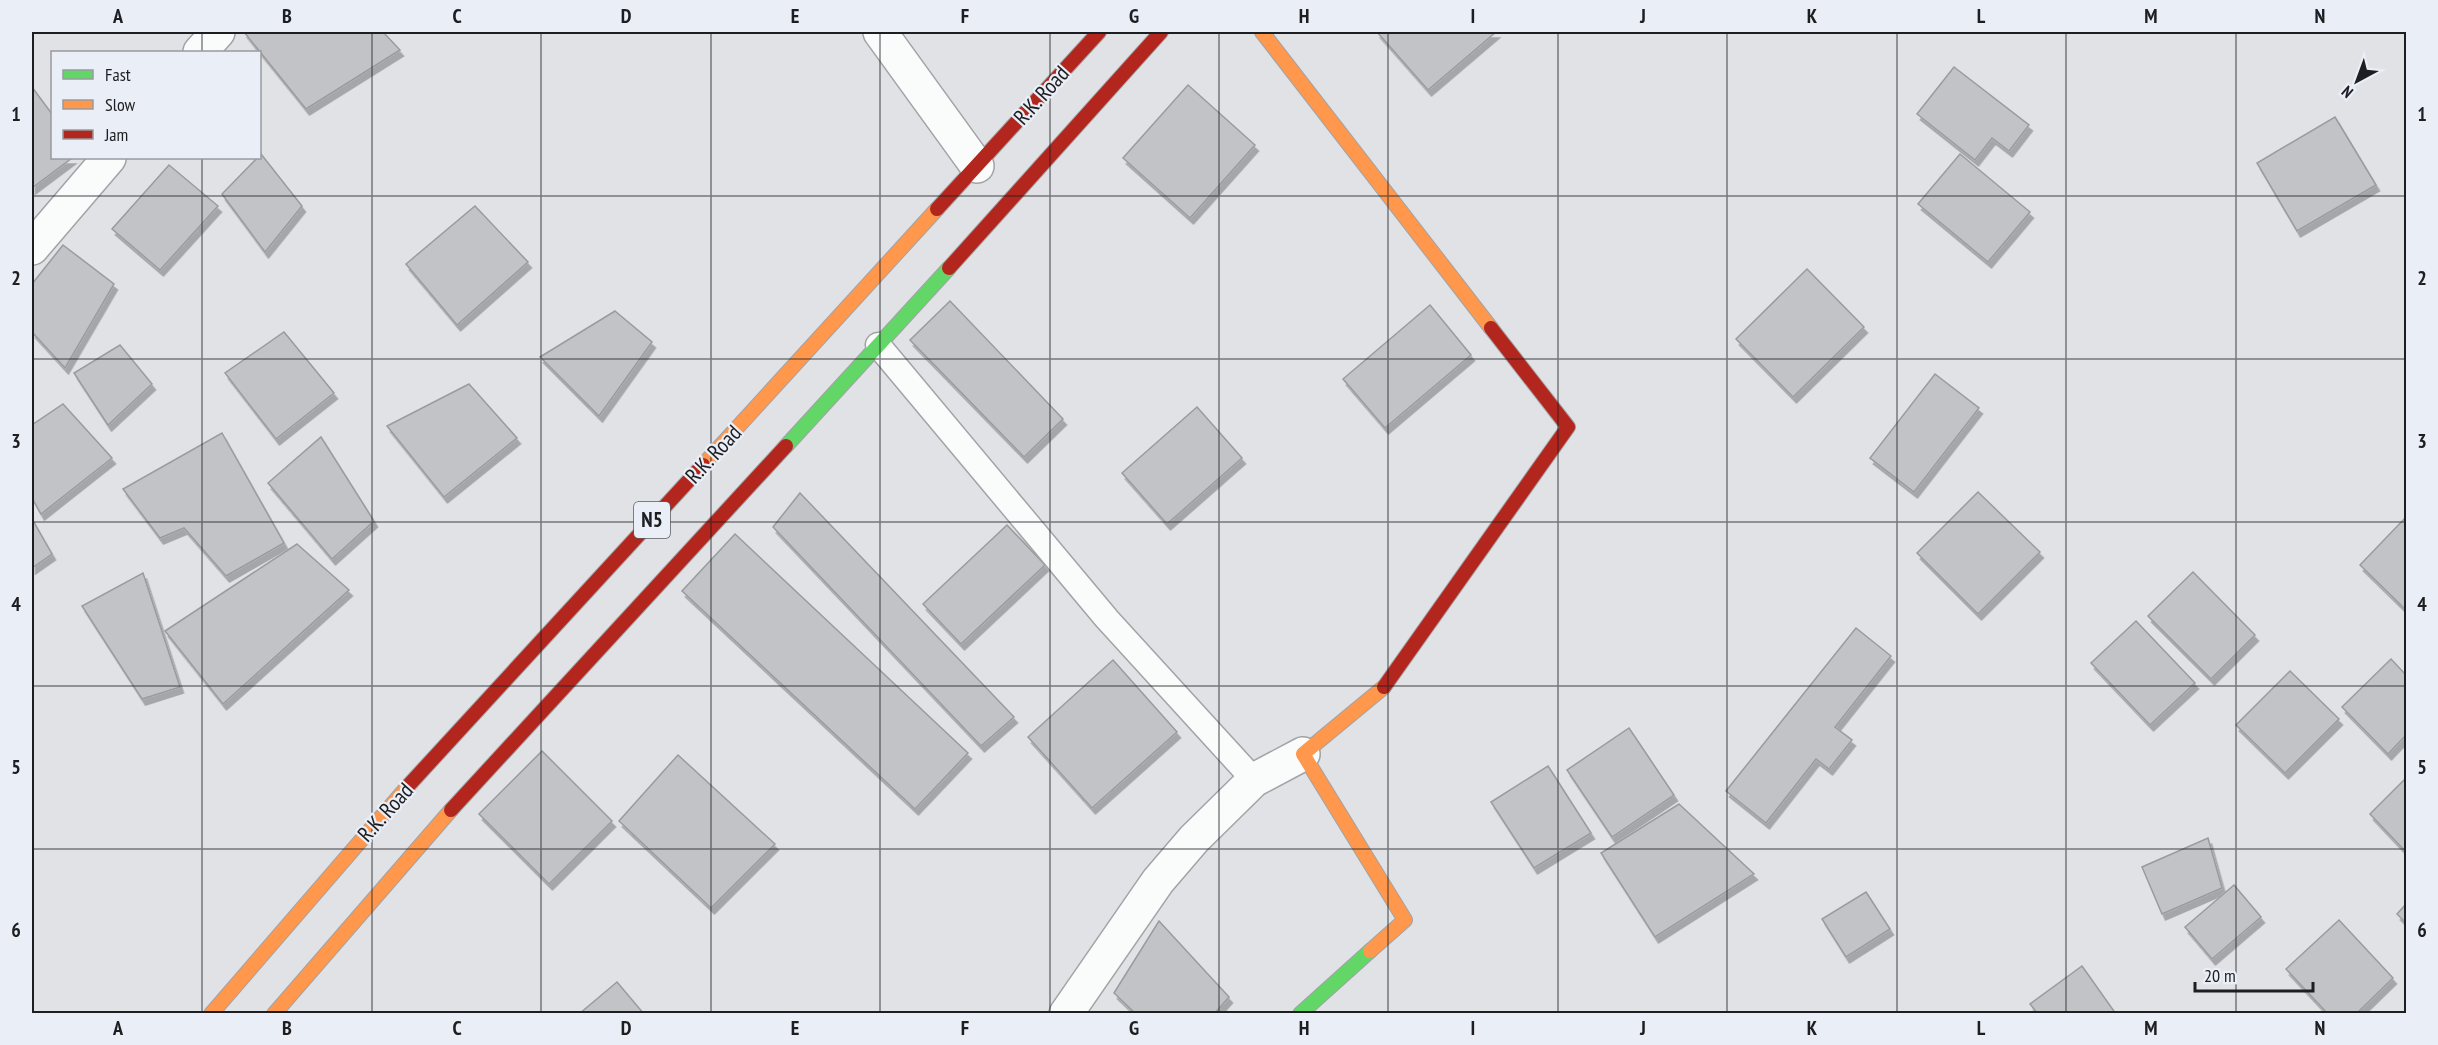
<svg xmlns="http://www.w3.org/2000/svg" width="2438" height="1045" viewBox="0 0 2438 1045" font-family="'PT Sans Narrow',sans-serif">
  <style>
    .building { fill: #c1c3c6; stroke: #9a9b9e; stroke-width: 1.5; filter: url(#shadow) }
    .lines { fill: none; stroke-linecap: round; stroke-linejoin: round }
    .lane-casing { stroke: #a2a3a6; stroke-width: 27 }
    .street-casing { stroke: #a2a3a6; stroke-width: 36 }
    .fast-casing { stroke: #a2a3a6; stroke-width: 16 }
    .slow-casing { stroke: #a2a3a6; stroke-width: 16 }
    .jam-casing { stroke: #a2a3a6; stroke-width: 16 }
    .lane { stroke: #fafbfb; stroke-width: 24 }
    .street { stroke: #fafbfb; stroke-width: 33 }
    .fast { stroke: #63d668; stroke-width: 14 }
    .slow { stroke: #ff974d; stroke-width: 14 }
    .jam { stroke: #b3261e; stroke-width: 14 }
    .grid { fill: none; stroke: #1d1e21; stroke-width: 1.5; stroke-opacity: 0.55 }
    .labels { text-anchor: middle; stroke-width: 4.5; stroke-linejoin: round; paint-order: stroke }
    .shield { fill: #eaeef6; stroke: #5a5c61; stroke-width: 1.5 }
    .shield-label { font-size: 21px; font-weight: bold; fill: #1d1e21 }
    .street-label { font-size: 22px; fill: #1d1e21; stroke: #eaeef6 }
    .neatline { fill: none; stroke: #1d1e21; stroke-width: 2 }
    .grid-label { font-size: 20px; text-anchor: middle; font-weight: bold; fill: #1d1e21 }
  </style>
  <defs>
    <filter id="shadow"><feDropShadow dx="3.5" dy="6" stdDeviation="0" flood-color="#0004"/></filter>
  </defs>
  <rect width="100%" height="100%" fill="#e0e2e6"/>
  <g class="building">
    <path d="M244 32H383L400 50 306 109Z"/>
    <path d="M1377 32H1496L1428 90Z"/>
    <path d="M1954 67 2029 125 2009 151 1992 138 1975 160 1917 114Z"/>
    <path d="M1188 85 1255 145 1190 218 1123 158Z"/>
    <path d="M32 87 52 114V158H72L32 188Z"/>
    <path d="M2335 117 2376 185 2297 231 2257 163Z"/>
    <path d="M261 154 302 206 265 252 222 194Z"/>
    <path d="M1960 154 2030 212 1988 262 1918 204Z"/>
    <path d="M169 165 218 206 160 270 112 229Z"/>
    <path d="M475 206 528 262 457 325 406 264Z"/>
    <path d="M63 245 114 284 65 368 32 332V284Z"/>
    <path d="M1807 269 1864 327 1793 397 1736 339Z"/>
    <path d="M950 301 1063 419 1024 457 910 340Z"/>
    <path d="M1430 305 1471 355 1385 428 1343 379Z"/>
    <path d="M615 311 652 342 599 416 540 357Z"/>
    <path d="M284 332 334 393 276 439 225 373Z"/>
    <path d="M120 345 152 384 108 425 74 373Z"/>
    <path d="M1935 374 1979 408 1914 492 1870 458Z"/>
    <path d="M469 384 517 438 444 497 387 426Z"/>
    <path d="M63 404 112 458 41 514 32 498V425Z"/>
    <path d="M1197 407 1242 458 1167 524 1122 473Z"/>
    <path d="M222 433 284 543 226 576 184 528 160 538 123 489Z"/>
    <path d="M321 437 374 521 332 559 268 483Z"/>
    <path d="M1978 492 2040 552 1978 614 1917 553Z"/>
    <path d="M800 493 1014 717 981 746 773 527Z"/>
    <path d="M2406 517V610L2360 565Z"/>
    <path d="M32 519 52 554 32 568Z"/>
    <path d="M1007 525 1045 565 961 644 923 604Z"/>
    <path d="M735 534 968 753 915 809 682 591Z"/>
    <path d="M297 544 349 590 223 704 165 631Z"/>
    <path d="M2193 572 2255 635 2211 679 2148 616Z"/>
    <path d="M143 573 180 687 142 699 82 606Z"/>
    <path d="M2136 621 2195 683 2150 725 2091 663Z"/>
    <path d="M1856 628 1891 656 1835 727 1852 740 1829 769 1816 759 1766 823 1726 791Z"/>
    <path d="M2391 659 2406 675V735L2388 754 2342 707Z"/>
    <path d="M1113 660 1177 732 1092 808 1028 737Z"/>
    <path d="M2290 671 2339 719 2285 773 2236 725Z"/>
    <path d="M1629 728 1674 795 1612 837 1567 770Z"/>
    <path d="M542 751 612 821 549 884 479 814Z"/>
    <path d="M678 755 775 844 711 908 619 821Z"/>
    <path d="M1548 766 1591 833 1534 868 1491 802Z"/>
    <path d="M2406 778V852L2370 814Z"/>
    <path d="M1679 804 1754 874 1655 937 1601 853Z"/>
    <path d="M2208 838 2222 888 2162 914 2142 867Z"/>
    <path d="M2234 885 2261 917 2212 959 2185 927Z"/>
    <path d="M1866 892 1890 929 1846 957 1822 919Z"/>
    <path d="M2406 904V923L2397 914Z"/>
    <path d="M2339 920 2393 978 2356 1014H2328L2286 969Z"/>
    <path d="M1159 921 1229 997 1214 1014H1136L1114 993Z"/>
    <path d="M2082 966 2116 1014H2038L2030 1004Z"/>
    <path d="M617 982 644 1014H579Z"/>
  </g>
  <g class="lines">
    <defs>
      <path id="lane" d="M878 345 1107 619 1254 780"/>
      <g id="street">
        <path d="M880 32 977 166"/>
        <path d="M200 52 218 32"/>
        <path d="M32 248 109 158"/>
        <path d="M1066 1014 1158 881 1194 839 1254 780 1303 754"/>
      </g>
      <g id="fast">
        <path d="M786 446 949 268"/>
        <path d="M1300 1014 1370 951"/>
      </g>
      <g id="slow">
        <path d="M1262 32 1491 328"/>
        <path d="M703 465 937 209"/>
        <path d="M1370 951 1405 920 1303 754 1384 687"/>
        <path d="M211 1014 408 786"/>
        <path d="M274 1014 451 810"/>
      </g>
      <g id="jam">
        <path d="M937 209 1099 32"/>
        <path d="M949 268 1161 32"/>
        <path d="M1384 687 1568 427 1491 328"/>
        <path d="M408 786 703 465"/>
        <path d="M451 810 786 446"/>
      </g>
    </defs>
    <use href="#lane" class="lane-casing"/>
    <use href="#street" class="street-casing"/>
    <use href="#fast" class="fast-casing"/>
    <use href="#slow" class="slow-casing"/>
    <use href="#jam" class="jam-casing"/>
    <use href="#lane" class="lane"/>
    <use href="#street" class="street"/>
    <use href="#fast" class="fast"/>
    <use href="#slow" class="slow"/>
    <use href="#jam" class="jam"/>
  </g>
  <path class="grid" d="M202 32V52M372 32V1014M541 32V1014M711 32V1014M880 32V1014M1050 32V1014M1219 32V1014M1388 32V1014M1558 32V1014M1727 32V1014M1897 32V1014M2066 32V1014M2236 32V1014M202 158V1014M32 196H2406M32 359H2406M32 522H2406M32 686H2406M32 849H2406"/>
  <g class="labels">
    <rect class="shield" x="634" y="502" width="36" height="36" rx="4.5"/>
    <g class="shield-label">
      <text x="652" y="527">N5</text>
    </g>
    <g class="street-label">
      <text transform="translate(1041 95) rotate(-48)" y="8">R.K. Road</text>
      <text transform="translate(713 454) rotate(-47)" y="8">R.K. Road</text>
      <text transform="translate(385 812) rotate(-48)" y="8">R.K. Road</text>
    </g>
  </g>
  <rect width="2438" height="1045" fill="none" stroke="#eaeef6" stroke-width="66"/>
  <rect x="51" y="51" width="210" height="108" fill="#eaeef6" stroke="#989ba1" stroke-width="1.5"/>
  <rect x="63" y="70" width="30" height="9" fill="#63d668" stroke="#989ba1" stroke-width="1.5"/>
  <text x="105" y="81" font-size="18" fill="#1d1e21">Fast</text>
  <rect x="63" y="100" width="30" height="9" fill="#ff974d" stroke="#989ba1" stroke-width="1.5"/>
  <text x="105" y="111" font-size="18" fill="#1d1e21">Slow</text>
  <rect x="63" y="130" width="30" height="9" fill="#b3261e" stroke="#989ba1" stroke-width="1.5"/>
  <text x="105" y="141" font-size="18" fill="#1d1e21">Jam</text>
  <g transform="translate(2357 81) rotate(221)" stroke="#eaeef6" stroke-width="4.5" paint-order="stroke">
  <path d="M0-4.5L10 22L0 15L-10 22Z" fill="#1d1e21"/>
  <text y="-9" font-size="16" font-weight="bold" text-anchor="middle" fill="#1d1e21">N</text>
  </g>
  <path d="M2195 982v9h118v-9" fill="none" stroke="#1d1e21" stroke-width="3"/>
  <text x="2204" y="982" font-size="18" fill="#1d1e21" stroke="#eaeef6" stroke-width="4.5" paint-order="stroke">20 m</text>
  <rect x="33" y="33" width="2372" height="979" class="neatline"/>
  <g class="grid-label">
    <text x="118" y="23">A</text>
    <text x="287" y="23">B</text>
    <text x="457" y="23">C</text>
    <text x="626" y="23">D</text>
    <text x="795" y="23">E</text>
    <text x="965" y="23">F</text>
    <text x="1134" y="23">G</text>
    <text x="1304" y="23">H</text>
    <text x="1473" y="23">I</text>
    <text x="1643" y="23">J</text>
    <text x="1812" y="23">K</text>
    <text x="1981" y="23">L</text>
    <text x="2151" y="23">M</text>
    <text x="2320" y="23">N</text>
    <text x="16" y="121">1</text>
    <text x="2422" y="121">1</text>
    <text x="16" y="285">2</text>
    <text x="2422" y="285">2</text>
    <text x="16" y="448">3</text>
    <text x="2422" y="448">3</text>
    <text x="16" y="611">4</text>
    <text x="2422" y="611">4</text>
    <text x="16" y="774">5</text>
    <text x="2422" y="774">5</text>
    <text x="16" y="937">6</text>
    <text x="2422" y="937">6</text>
    <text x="118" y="1035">A</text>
    <text x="287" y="1035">B</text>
    <text x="457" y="1035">C</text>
    <text x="626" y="1035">D</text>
    <text x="795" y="1035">E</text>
    <text x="965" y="1035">F</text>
    <text x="1134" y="1035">G</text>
    <text x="1304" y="1035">H</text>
    <text x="1473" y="1035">I</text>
    <text x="1643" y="1035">J</text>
    <text x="1812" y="1035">K</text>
    <text x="1981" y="1035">L</text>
    <text x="2151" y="1035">M</text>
    <text x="2320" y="1035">N</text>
  </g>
</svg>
